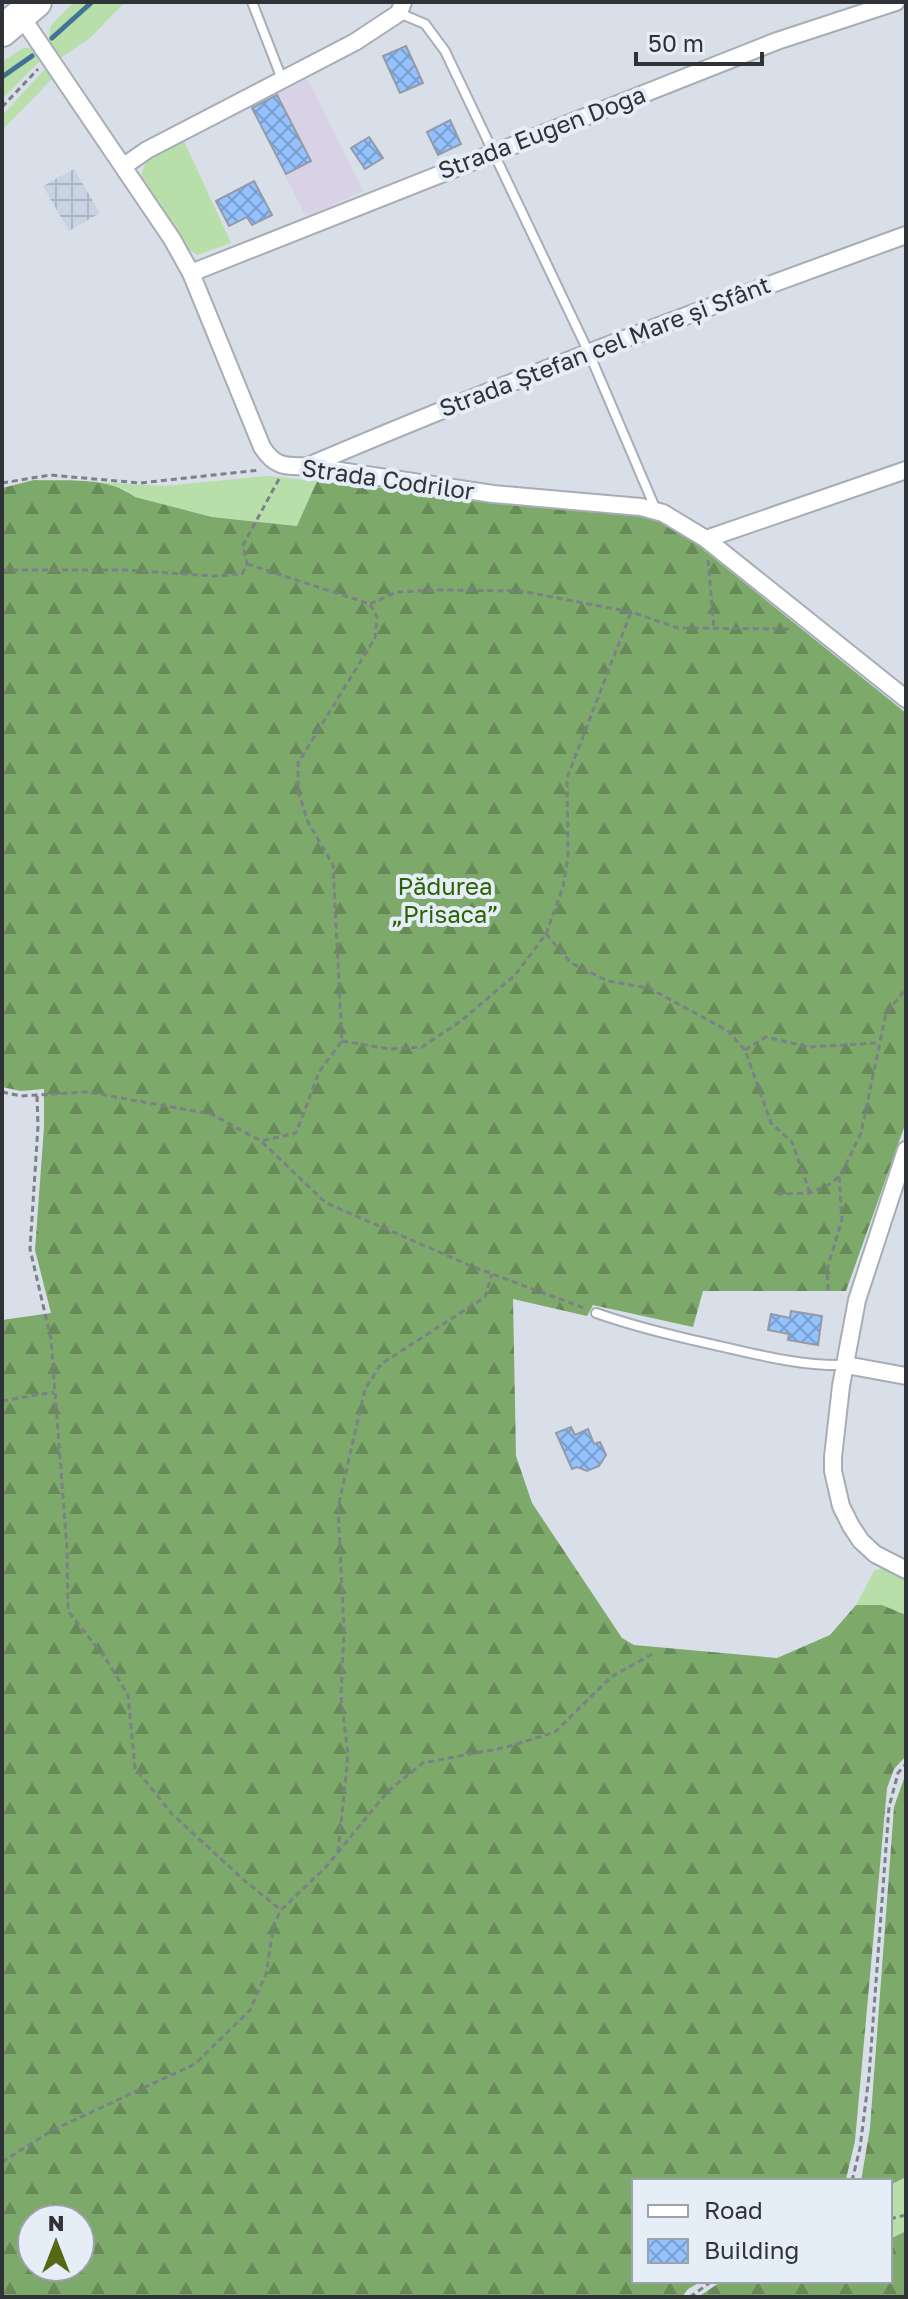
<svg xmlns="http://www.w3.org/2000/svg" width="908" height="2299" viewBox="0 0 908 2299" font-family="'Golos Text',sans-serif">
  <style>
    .commercial { fill: #d9d1e6 }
    .industrial { fill: url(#industrial-grid) }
    .grass { fill: #b8dea9 }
    .forest { fill: url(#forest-firs); fill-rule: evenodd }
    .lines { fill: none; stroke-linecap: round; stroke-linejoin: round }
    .stream { stroke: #407395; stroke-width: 5 }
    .building { fill: url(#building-cross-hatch); stroke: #949ba4; stroke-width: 2 }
    .lane-casing { stroke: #a6adb6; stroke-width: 12 }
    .street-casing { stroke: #a6adb6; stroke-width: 20 }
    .highway-casing { stroke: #a6adb6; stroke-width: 34 }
    .path { stroke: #7c8187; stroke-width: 3; stroke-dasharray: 6 4; stroke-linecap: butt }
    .lane { stroke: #fff; stroke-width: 8 }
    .street { stroke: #fff; stroke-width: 16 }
    .highway { stroke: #fff; stroke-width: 30 }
    .labels { text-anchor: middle; stroke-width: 8; stroke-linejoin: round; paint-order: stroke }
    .street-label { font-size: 24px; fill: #2f3236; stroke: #e5edf7 }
    .park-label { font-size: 24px; fill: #2c6203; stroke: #e5edf7 }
  </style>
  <defs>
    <pattern id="industrial-grid" width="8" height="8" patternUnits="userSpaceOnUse" patternTransform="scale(2)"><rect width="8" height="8" fill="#c7d3e2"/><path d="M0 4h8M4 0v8" fill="none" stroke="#abb6c2"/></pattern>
    <pattern id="forest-firs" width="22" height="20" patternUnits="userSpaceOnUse" patternTransform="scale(2)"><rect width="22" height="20" fill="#7da96a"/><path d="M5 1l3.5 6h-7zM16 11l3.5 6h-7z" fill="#678a58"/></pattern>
    <pattern id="building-cross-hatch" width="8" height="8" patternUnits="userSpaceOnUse" patternTransform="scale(2)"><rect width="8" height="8" fill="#94c2ff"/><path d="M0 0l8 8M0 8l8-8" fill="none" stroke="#799ecf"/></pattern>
  </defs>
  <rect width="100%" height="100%" fill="#d8dfe9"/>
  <path class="commercial" d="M308 79 363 191 306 217 251 106Z"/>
  <path class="industrial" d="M74 169 100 213 69 231 43 186Z"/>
  <g class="grass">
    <path d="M74 2H125L90 38 59 59 48 42 51 25Z"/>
    <path d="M23 48H32L41 60 2 99V62Z"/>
    <path d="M45 69 52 79 2 130V116Z"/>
    <path d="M184 141 231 243 197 255 184 246 141 177 146 160Z"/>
    <path d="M267 476 317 481 298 526 212 517 135 497 126 490 97 482 164 486Z"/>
    <path d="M888 1566 906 1576V1615L882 1605H856L874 1571Z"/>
    <path d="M906 2177V2231L890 2239V2185Z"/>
  </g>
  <g class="forest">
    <path d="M34 480C67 481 108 476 135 497L212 517 297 526 317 481 660 518 684 534 906 713V1122L846 1291H703L693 1327 593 1305 587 1316 513 1299 516 1456 532 1503 622 1638 634 1645 777 1658 830 1635 856 1605H882L906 1615V1756L894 1769 887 1788 855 2141 846 2179 844 2181H634V2281H702L688 2289 682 2297H2V1320L51 1313 35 1250 44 1127V1089L21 1091 2 1087V488ZM32 2219H80V2267H32Z"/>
    <path d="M906 1773V2177L890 2185V2181H861L870 2128 894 1807Z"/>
    <path d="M906 2231V2297H698L722 2281H890V2239Z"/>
  </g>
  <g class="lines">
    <g class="stream">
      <path d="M52 38 92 2"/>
      <path d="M2 77 32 56"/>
    </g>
  </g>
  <g class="building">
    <path d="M406 46 423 83 400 93 383 56Z"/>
    <path d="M277 95 311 161 286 174 252 108Z"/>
    <path d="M450 120 461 144 438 155 427 132Z"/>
    <path d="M369 137 383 158 365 169 351 148Z"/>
    <path d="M254 181 272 215 252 225 247 217 229 226 216 201Z"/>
    <path d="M791 1311 822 1316 818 1345 788 1340 789 1334 768 1330 771 1314 790 1318Z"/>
    <path d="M571 1427 575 1435 588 1429 594 1444 600 1442 606 1455 599 1466 587 1471 577 1467 572 1469 556 1433Z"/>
  </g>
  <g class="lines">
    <defs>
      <g id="lane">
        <path d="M252 2 282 79"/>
        <path d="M399 13 425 24 445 51 589 353 656 510"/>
        <path d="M596 1313C639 1328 683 1338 728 1348 767 1357 805 1366 845 1365"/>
      </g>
      <g id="street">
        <path d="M21 16 172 239 191 273 262 447C274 466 285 467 306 466L493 494 641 507 663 513 706 539 906 699"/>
        <path d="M124 166 147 150 355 42 399 13 403 2"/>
        <path d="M191 273 777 41 896 2"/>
        <path d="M308 466C504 382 705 308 906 235"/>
        <path d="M706 539 906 470"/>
        <path d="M906 1150 857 1300 841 1386 833 1457V1471L841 1506 851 1526 861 1541 875 1554 906 1570"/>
        <path d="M846 1365 906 1376"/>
      </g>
      <path id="highway" d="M2 31 36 2"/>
    </defs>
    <use href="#lane" class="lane-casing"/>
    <use href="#street" class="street-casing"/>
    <use href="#highway" class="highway-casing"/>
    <g class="path">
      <path d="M2 107 38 69"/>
      <path d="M2 483 50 475 140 483 260 470"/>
      <path d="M708 560 714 628"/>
      <path d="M247 564 370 604 377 617 375 638 298 763V791L308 822 333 865 342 1041 319 1072 296 1133 261 1141"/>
      <path d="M2 570H125L214 576 242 574 247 564 243 545 279 479"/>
      <path d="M370 604 397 592 437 590 521 591 631 612 678 628 791 629"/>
      <path d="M546 934 571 963 608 981 649 988 728 1031 745 1050 771 1123 792 1142 810 1193"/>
      <path d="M342 1041 390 1049 422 1047 461 1021 515 975 546 934 563 887 568 856 567 778 631 612"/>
      <path d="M745 1050 766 1037 809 1047 876 1043"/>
      <path d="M2 1092 21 1096 87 1092 211 1114 261 1141 326 1203 476 1268 584 1308"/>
      <path d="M37 1096 38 1126 30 1249 51 1339 67 1549 68 1611 106 1659 128 1695 135 1768 172 1814 245 1881 281 1910"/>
      <path d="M777 1194 810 1193 832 1183 842 1173 861 1133 886 1013 906 989"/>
      <path d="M828 1290 827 1270 842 1219 839 1175"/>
      <path d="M2 1401 54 1392"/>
      <path d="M338 1852 348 1755 341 1696 344 1629 338 1507 365 1389 381 1364 485 1297 492 1274"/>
      <path d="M2 2162 53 2130 195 2064 250 2010 266 1974 274 1924 281 1910 325 1868 389 1790 423 1763 507 1747 555 1732 611 1677 652 1654"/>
      <path d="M852 2181 860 2148 869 2076 889 1807 898 1773 906 1764"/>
      <path d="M890 2219 906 2215"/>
      <path d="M690 2297 712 2281"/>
    </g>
    <use href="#lane" class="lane"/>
    <use href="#street" class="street"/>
    <use href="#highway" class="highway"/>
  </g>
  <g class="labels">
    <g class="street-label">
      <text transform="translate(542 133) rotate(-21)" y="8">Strada Eugen Doga</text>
      <text transform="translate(605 347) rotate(-21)" y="8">Strada Ștefan cel Mare și Sfânt</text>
      <text transform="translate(388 480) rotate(8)" y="8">Strada Codrilor</text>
    </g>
    <g class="park-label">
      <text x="445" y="895">Pădurea<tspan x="445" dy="28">„Prisaca”</tspan></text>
    </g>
  </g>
  <rect width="908" height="2299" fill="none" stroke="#2f3236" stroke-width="8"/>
  <rect x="632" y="2179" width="260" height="104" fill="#e5edf7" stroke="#9ca2aa" stroke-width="2"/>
  <rect x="648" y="2205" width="40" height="12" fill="#ffffff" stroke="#9ca2aa" stroke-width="2"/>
  <text x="704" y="2219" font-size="24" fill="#2f3236">Road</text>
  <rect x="648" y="2239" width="40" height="24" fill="url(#building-cross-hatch)" stroke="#9ca2aa" stroke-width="2"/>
  <text x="704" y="2259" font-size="24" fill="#2f3236">Building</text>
  <g transform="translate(56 2243)"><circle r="38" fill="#e5edf7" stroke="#9ca2aa" stroke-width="2"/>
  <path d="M0-6L14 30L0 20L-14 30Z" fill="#546815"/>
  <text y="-12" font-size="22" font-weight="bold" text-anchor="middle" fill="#2f3236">N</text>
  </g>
  <path d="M636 52v12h126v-12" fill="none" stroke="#2f3236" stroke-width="4"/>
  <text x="648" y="52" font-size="24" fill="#2f3236" stroke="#e5edf7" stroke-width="6" paint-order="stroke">50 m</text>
</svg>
